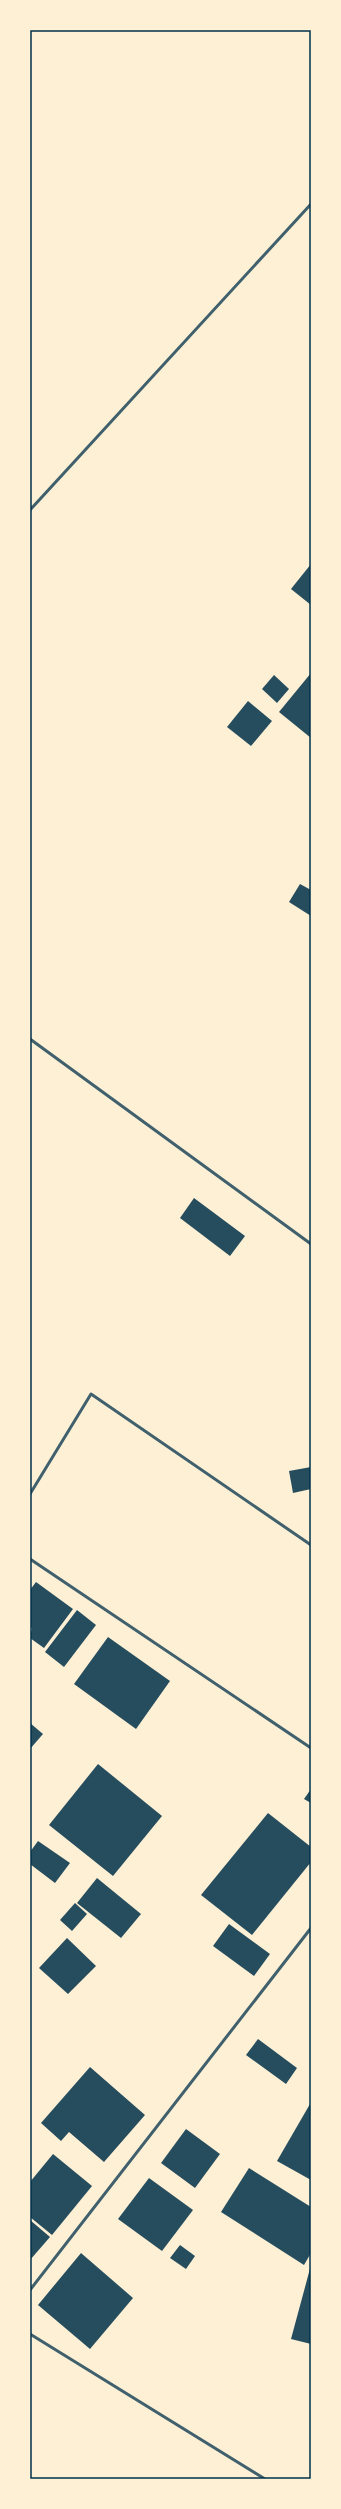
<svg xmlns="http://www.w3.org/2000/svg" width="341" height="2509" viewBox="0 0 341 2509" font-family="'Source Sans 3',sans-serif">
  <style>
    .building { fill: #264d5e }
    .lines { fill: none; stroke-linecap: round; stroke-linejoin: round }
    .service { stroke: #3f606c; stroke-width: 3 }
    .neatline { fill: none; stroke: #003049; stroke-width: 1.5 }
  </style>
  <rect width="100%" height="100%" fill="#fdf0d5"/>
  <g class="building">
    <path d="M311 564V605L291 589Z"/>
    <path d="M311 673V738L279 712Z"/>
    <path d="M274 675 289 689 277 703 262 689Z"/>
    <path d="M248 701 272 721 251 746 227 727Z"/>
    <path d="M300 884 311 890V916L289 902Z"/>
    <path d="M194 1198 245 1236 230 1256 180 1218Z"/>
    <path d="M311 1467V1489L293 1493 289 1471Z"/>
    <path d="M36 1582 73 1609 44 1648 30 1638 32 1628 30 1627V1590Z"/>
    <path d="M77 1610 96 1625 64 1667 45 1652Z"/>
    <path d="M108 1637 170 1681 136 1729 74 1684Z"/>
    <path d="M30 1723 43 1734 30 1749Z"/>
    <path d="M98 1764 162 1816 113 1876 49 1825Z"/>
    <path d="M311 1789V1803L304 1799Z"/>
    <path d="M268 1813 311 1847V1862L252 1935 201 1895Z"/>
    <path d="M38 1841 70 1863 55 1883 30 1864V1852Z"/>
    <path d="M97 1878 141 1914 121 1938 77 1903Z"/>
    <path d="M75 1903 87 1914 72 1931 60 1920Z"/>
    <path d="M229 1924 270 1954 254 1976 213 1946Z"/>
    <path d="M67 1938 96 1966 68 1994 39 1968Z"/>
    <path d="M258 2039 297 2068 286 2084 246 2055Z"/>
    <path d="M90 2067 145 2115 104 2162 69 2132 61 2141 41 2123Z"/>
    <path d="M310 2104 311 2105V2180L277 2161Z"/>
    <path d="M186 2129 220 2154 195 2188 161 2163Z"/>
    <path d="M53 2154 92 2186 52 2235 30 2217V2182Z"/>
    <path d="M249 2168 311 2207V2253L304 2265 221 2212Z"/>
    <path d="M149 2178 193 2210 162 2251 118 2219Z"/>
    <path d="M30 2220 50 2237 30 2260Z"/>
    <path d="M180 2245 195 2256 186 2269 170 2258Z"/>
    <path d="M81 2253 133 2298 90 2349 38 2305Z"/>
    <path d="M311 2265V2344L291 2339Z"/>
  </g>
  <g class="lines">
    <g class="service">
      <path d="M30 510 311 204"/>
      <path d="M30 1039 311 1244"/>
      <path d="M30 1494 91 1394 311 1545"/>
      <path d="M30 1559 311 1748"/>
      <path d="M30 2290 311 1928"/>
      <path d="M30 2334 265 2479"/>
    </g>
  </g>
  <rect width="341" height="2509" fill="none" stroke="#fdf0d5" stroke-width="62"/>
  <rect x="31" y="31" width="279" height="2447" class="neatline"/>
</svg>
